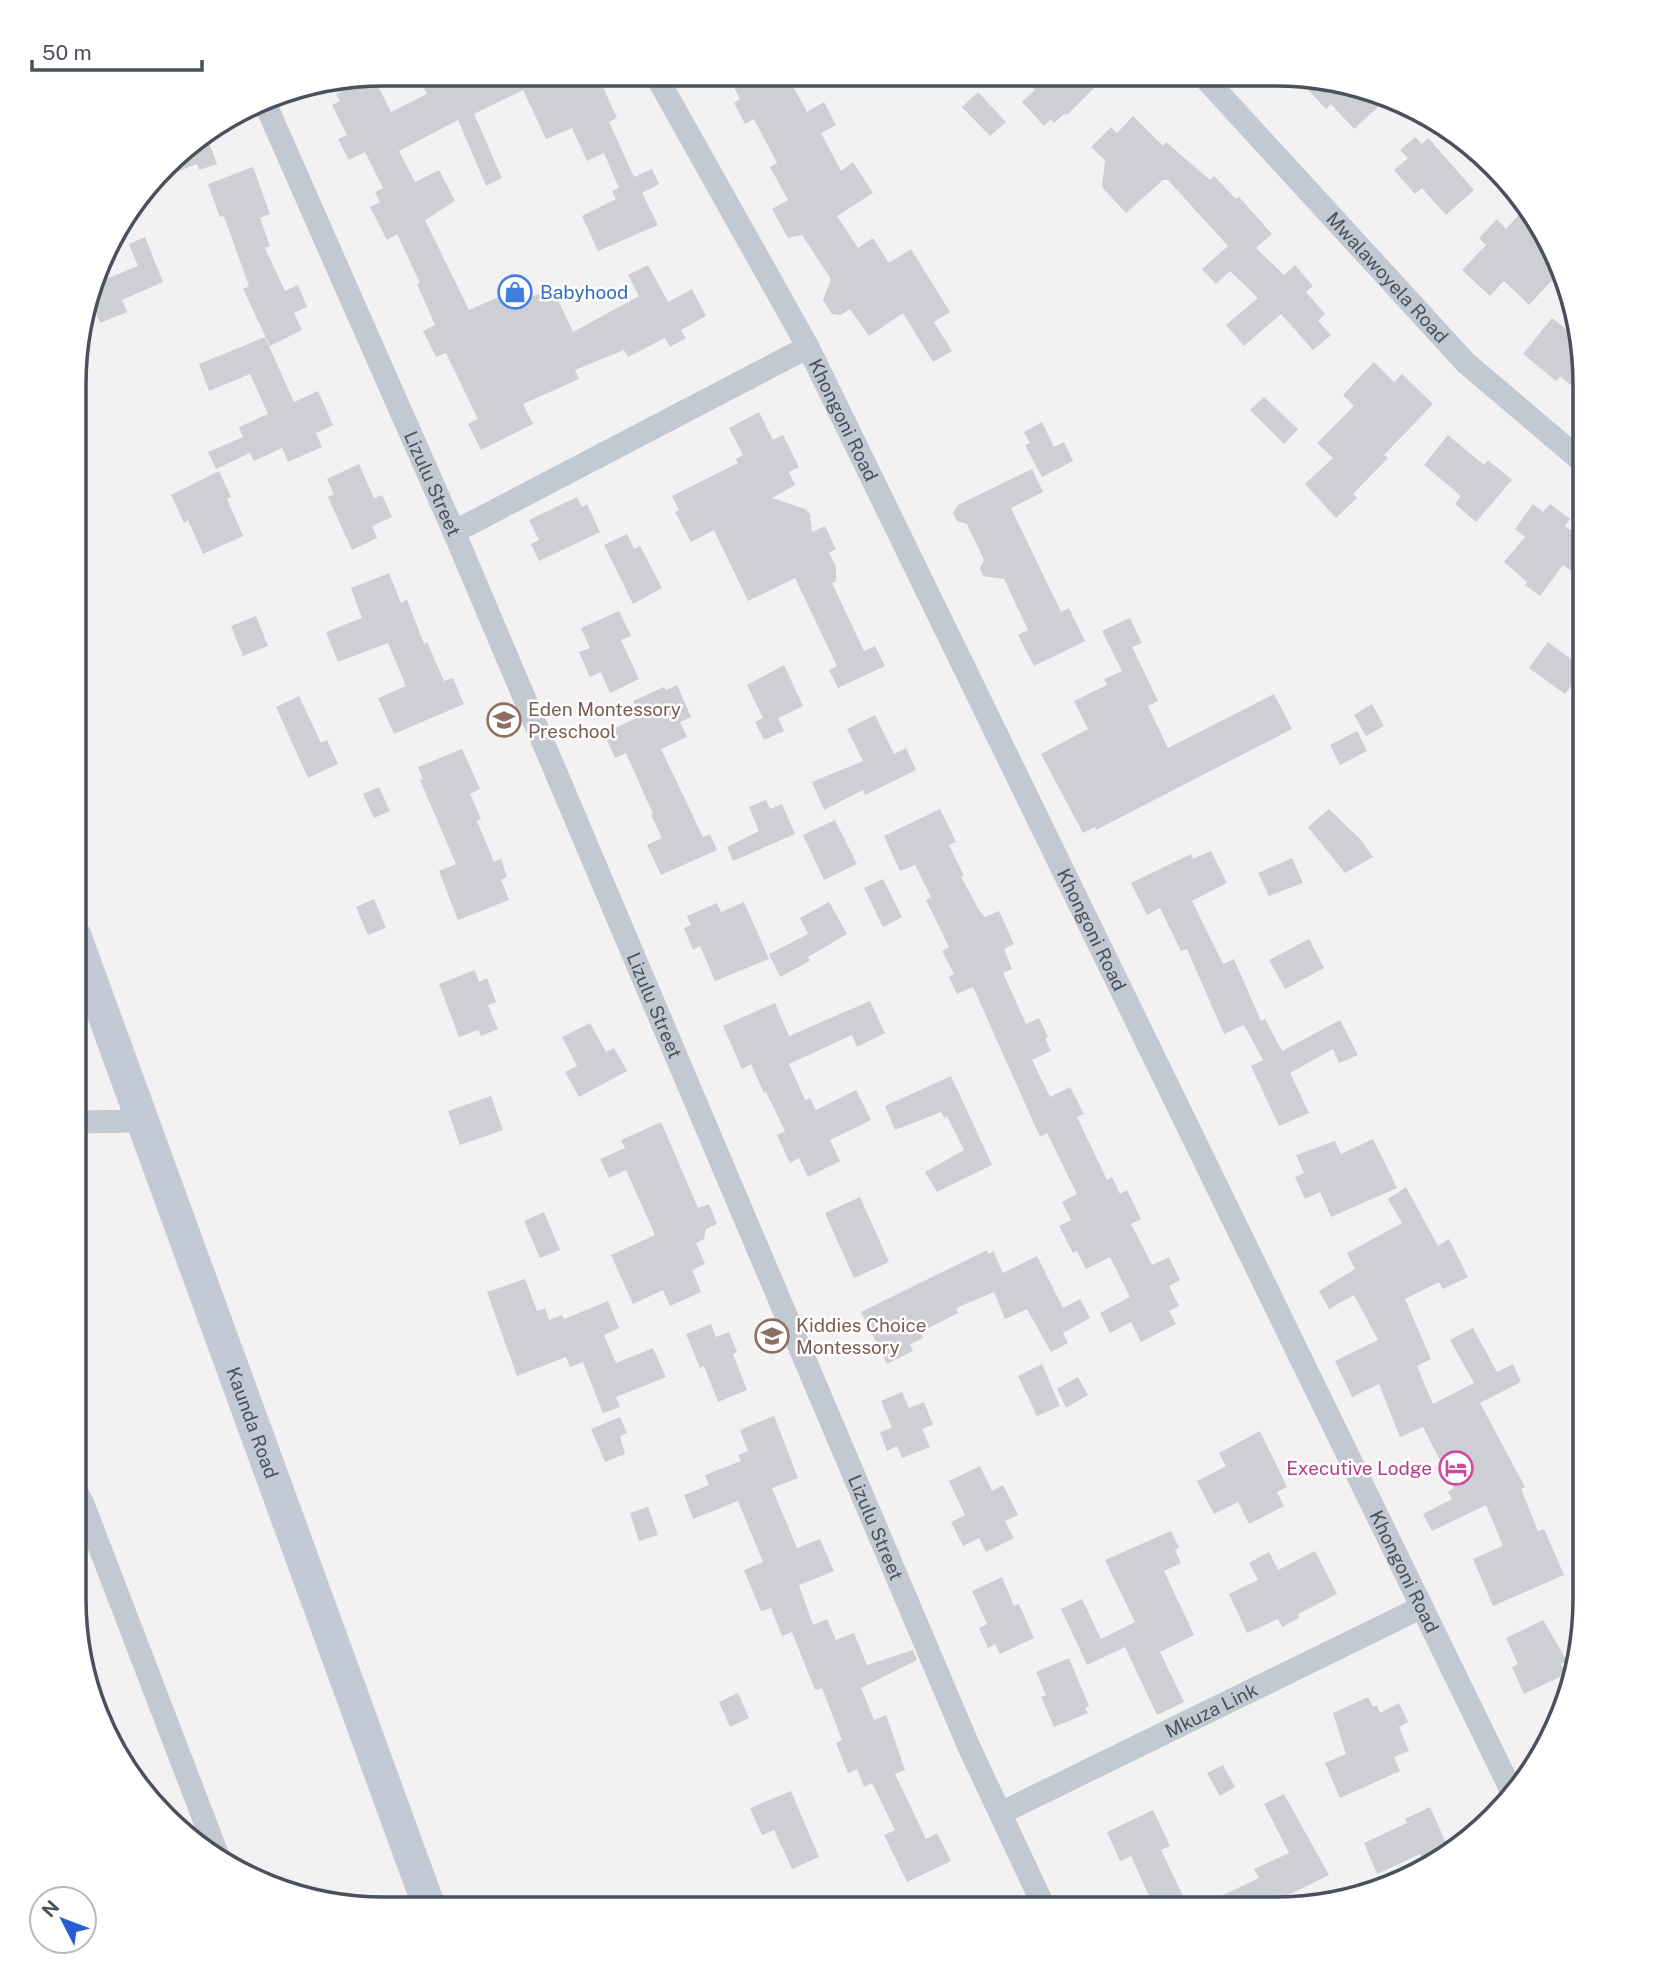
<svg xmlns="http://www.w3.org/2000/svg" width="1659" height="1983" viewBox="0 0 1659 1983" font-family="'Public Sans',sans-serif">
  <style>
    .building { fill: #cecfd5 }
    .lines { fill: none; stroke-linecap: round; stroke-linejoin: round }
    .street { stroke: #c3c9d1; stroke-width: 23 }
    .secondary { stroke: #c3cad5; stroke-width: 33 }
    .labels { text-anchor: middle; stroke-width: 5; stroke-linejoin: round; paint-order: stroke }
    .street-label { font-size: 19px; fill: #4a515c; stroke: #fff }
    .shop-label { font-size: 19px; fill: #366cbe; stroke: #fff; text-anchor: start }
    .education-label { font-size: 19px; fill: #785e54; stroke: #fff; text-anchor: start }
    .hotel-label { font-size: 19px; fill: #b23c85; stroke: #fff; text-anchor: end }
    .rim { fill: none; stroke: #4a515c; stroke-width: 3.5 }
  </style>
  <rect width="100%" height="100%" fill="#f3f1f1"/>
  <g class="building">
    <path d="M417 74H597L617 118 609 122 634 177 652 169 659 184 642 193 658 225 598 251 582 216 616 199 612 191 619 188 604 153 587 161 572 128 546 139 523 90 474 114 502 178 486 186 458 120 399 151 415 182 439 170 455 201 425 220 469 310 503 295 508 305 553 289 573 332 639 296 628 275 648 265 668 302 692 289 706 316 681 330 686 338 670 347 665 338 628 357 624 350 575 370 579 379 523 404 533 424 481 450 468 424 478 419 446 353 436 357 423 331 435 325 417 284 420 283 397 234 387 240 370 207 380 202 375 192 383 188 365 152 349 160 338 139 347 135 332 105 340 101 336 94 370 77 375 88 378 86 391 112 427 94Z"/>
    <path d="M727 74 787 75 807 112 824 102 836 125 821 133 841 171 853 162 873 193 837 216 858 248 873 238 889 263 911 249 950 312 934 322 952 351 933 362 903 313 869 336 850 309 841 315 832 314 823 300 831 279 802 235 788 238 772 209 788 200 770 167 777 163 754 119 745 124 734 103 740 99Z"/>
    <path d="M1021 75 1074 76H1106L1067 115 1065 113 1054 123 1051 119 1044 126 1022 102 1035 90Z"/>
    <path d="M1321 78 1367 95 1378 107 1354 129 1331 104 1326 109 1308 90Z"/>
    <path d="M978 92 1006 122 990 136 962 107Z"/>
    <path d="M1133 116 1163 146 1166 142 1210 180 1214 176 1236 199 1239 197 1272 234 1256 248 1284 275 1295 265 1313 286 1306 292 1325 314 1318 321 1331 335 1313 350 1281 314 1244 346 1226 325 1258 298 1230 271 1216 284 1202 269 1228 246 1168 180H1163L1126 213 1102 187 1105 160 1091 147 1111 127 1117 133Z"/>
    <path d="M206 135 217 164 199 170 197 164 176 172 172 159 179 150Z"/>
    <path d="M1415 137 1422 144 1428 138 1474 190 1446 215 1422 188 1415 194 1394 170 1408 158 1400 150Z"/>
    <path d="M253 167 270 214 260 218 270 246 265 248 285 291 298 285 307 307 294 313 302 330 270 346 243 289 249 286 224 216 220 217 208 184Z"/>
    <path d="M1525 208 1544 228 1553 251 1545 260 1559 273 1529 305 1504 281 1490 296 1462 270 1486 245 1479 238 1497 219 1506 229Z"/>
    <path d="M145 237 163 282 122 300 127 312 100 323 91 300 96 283 138 266 129 244Z"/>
    <path d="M1552 318 1580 340 1585 397 1560 376 1556 381 1523 354Z"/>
    <path d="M265 337 294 402 318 391 333 425 316 433 322 447 288 462 282 448 254 461 250 453 216 469 208 452 243 437 239 427 268 414 250 374 209 391 199 364Z"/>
    <path d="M1374 362 1394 382 1402 374 1433 404 1384 455 1388 458 1353 494 1357 498 1336 518 1305 484 1333 458 1317 443 1354 406 1343 395Z"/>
    <path d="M1264 397 1298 429 1284 444 1250 410Z"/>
    <path d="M759 412 773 440 783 435 799 467 789 472 795 485 772 498 805 509 810 514 812 532 825 526 836 549 829 553 836 566V581L832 583 864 651 875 646 885 666 838 688 829 670 837 666 795 578 748 601 714 530 691 542 675 512 679 510 672 496 738 463 736 459 743 455 729 428Z"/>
    <path d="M1042 422 1054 447 1064 442 1073 461 1042 477 1025 445 1030 443 1024 432Z"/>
    <path d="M1448 435 1484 465 1488 460 1512 480 1476 522 1455 504 1461 496 1424 465Z"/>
    <path d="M359 464 374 498 382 495 392 517 372 526 377 538 352 550 328 497 334 494 327 479Z"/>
    <path d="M1032 469 1043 492 1011 508 1061 612 1069 608 1085 641 1034 666 1018 635 1028 630 1004 579 983 576 980 568 984 560 967 524 957 521 953 513 958 505Z"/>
    <path d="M219 471 231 497 227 499 243 536 203 554 188 520 184 523 171 495Z"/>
    <path d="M577 497 582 507 587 504 600 532 539 561 531 544 539 540 529 520Z"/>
    <path d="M1533 504 1543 512 1550 504 1570 519 1565 526 1585 541V581L1563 565 1540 596 1525 585 1527 582 1504 562 1525 537 1515 529Z"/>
    <path d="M627 534 634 549 640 546 662 588 633 604 604 545Z"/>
    <path d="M389 573 401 603 407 600 424 644 427 642 444 681 453 678 464 704 394 734 378 698 406 686 388 643 338 662 326 632 362 618 351 588Z"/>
    <path d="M619 611 631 636 621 640 639 679 610 693 601 672 590 677 579 652 590 648 581 628Z"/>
    <path d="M256 616 268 646 243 656 231 626Z"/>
    <path d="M1130 618 1142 643 1132 647 1158 701 1148 706 1168 748 1274 694 1292 729 1096 830 1095 827 1083 833 1041 754 1088 729 1074 701 1107 685 1104 679 1122 671 1102 631Z"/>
    <path d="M1548 642 1584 669 1565 694 1529 668Z"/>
    <path d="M784 665 803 706 778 718 784 731 764 740 755 722 763 718 747 685Z"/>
    <path d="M677 685 691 717 680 722 687 737 661 749 703 837 710 834 717 850 661 875 647 845 662 838 651 815 653 814 626 753 615 758 604 733 639 717 633 701 664 687 666 690Z"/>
    <path d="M299 696 321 743 327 740 338 764 308 778 276 707Z"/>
    <path d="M1372 704 1384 726 1366 736 1354 715Z"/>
    <path d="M875 715 894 754 906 748 916 770 865 795 863 790 824 810 812 782 863 761 847 729Z"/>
    <path d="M1357 731 1367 751 1340 765 1330 745Z"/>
    <path d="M462 749 480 789 470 794 481 819 477 821 494 862 501 859 507 877 501 880 509 900 458 920 439 871 456 864 420 780 423 779 418 767Z"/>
    <path d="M379 787 390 811 374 818 363 794Z"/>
    <path d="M766 800 770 809 782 804 795 834 733 861 727 847 759 831 749 807Z"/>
    <path d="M940 809 956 842 949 845 964 876 961 877 979 910 985 917 999 911 1014 944 1004 949 1012 969 1003 973 1026 1024 1039 1018 1048 1037 1045 1038 1051 1051 1032 1060 1050 1097 1070 1087 1084 1114 1077 1117 1107 1180 1112 1177 1120 1194 1127 1190 1141 1219 1131 1224 1152 1265 1169 1257 1180 1280 1169 1286 1179 1306 1169 1311 1176 1324 1141 1342 1131 1322 1110 1333 1100 1313 1130 1297 1110 1257 1086 1269 1077 1251 1073 1253 1059 1226 1071 1220 1062 1202 1077 1194 1047 1133 1040 1137 973 987 957 994 949 977 954 974 942 951 949 947 926 900 931 897 915 865 900 871 884 836Z"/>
    <path d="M1329 809 1360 839 1373 857 1345 873 1308 827Z"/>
    <path d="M835 820 857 864 824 880 803 835Z"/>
    <path d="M1211 851 1227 883 1192 901 1223 964 1234 959 1261 1021 1265 1019 1282 1051 1340 1020 1358 1055 1339 1063 1333 1049 1290 1073 1309 1113 1279 1126 1251 1066 1263 1060 1244 1025 1224 1034 1187 949 1181 951 1160 908 1147 915 1131 883 1191 854 1193 859Z"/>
    <path d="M1292 858 1303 883 1269 896 1258 873Z"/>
    <path d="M883 879 902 917 883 927 864 888Z"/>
    <path d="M374 899 386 928 368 935 356 907Z"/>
    <path d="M744 902 769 959 715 981 700 946 693 950 684 928 691 925 687 916 717 903 721 912Z"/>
    <path d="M829 902 847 934 808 957 810 961 780 977 769 954 808 934 800 918Z"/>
    <path d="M1309 939 1324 968 1285 989 1269 960Z"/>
    <path d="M475 970 479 982 487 978 496 1002 488 1005 498 1029 481 1036 478 1030 459 1037 439 984Z"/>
    <path d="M870 1001 885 1033 857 1047 852 1035 789 1064 805 1100 810 1098 816 1110 856 1090 871 1120 830 1140 840 1161 808 1177 799 1158 790 1163 777 1135 785 1131 766 1092 764 1093 751 1064 742 1069 723 1026 775 1003 789 1036Z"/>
    <path d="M590 1023 606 1052 614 1048 627 1071 579 1097 565 1072 577 1066 562 1037Z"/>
    <path d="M951 1076 992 1165 937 1192 925 1172 964 1150 947 1116 944 1118 941 1112 895 1130 885 1106Z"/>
    <path d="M491 1096 503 1130 460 1145 448 1111Z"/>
    <path d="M661 1122 698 1208 709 1204 717 1224 706 1229 704 1239 696 1243 705 1264 692 1270 701 1292 670 1306 663 1290 633 1304 611 1255 655 1235 626 1170 609 1178 600 1159 625 1148 621 1140Z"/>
    <path d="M1373 1139 1397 1188 1331 1217 1320 1192 1305 1199 1295 1177 1304 1173 1296 1155 1335 1141 1341 1154Z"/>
    <path d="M1406 1187 1438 1246 1449 1239 1468 1277 1443 1289 1439 1282 1405 1299 1431 1359 1417 1366 1433 1404 1474 1383 1450 1340 1473 1328 1497 1372 1513 1364 1521 1382 1480 1403 1525 1487 1521 1489 1538 1531 1544 1529 1564 1575 1493 1606 1473 1559 1503 1546 1486 1505 1432 1531 1423 1514 1452 1499 1448 1492 1454 1488 1423 1427 1400 1437 1379 1384 1352 1397 1335 1361 1378 1340 1354 1295 1329 1309 1319 1291 1355 1269 1347 1253 1402 1223 1388 1199Z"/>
    <path d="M860 1197 889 1262 854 1278 825 1213Z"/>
    <path d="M544 1212 560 1250 540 1258 524 1221Z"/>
    <path d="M987 1250 988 1254 993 1251 1003 1273 1037 1256 1063 1308 1080 1299 1090 1318 1063 1333 1068 1343 1051 1352 1027 1309 1005 1319 994 1292 956 1308 958 1313 921 1332 923 1338 910 1344 913 1351 887 1364 861 1312Z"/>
    <path d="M525 1279 537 1311 545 1308 549 1320 562 1315 564 1319 608 1301 619 1328 604 1335 616 1363 653 1348 666 1377 616 1397 620 1407 603 1413 583 1362 570 1367 566 1357 517 1376 487 1292Z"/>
    <path d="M711 1324 716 1337 729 1332 737 1352 733 1354 747 1390 718 1402 704 1366 700 1368 686 1334Z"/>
    <path d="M1042 1364 1060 1406 1037 1416 1018 1376Z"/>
    <path d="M1078 1377 1088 1395 1066 1408 1057 1389Z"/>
    <path d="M902 1392 909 1408 924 1402 933 1425 922 1429 930 1447 902 1458 897 1446 887 1451 880 1432 892 1428 881 1401Z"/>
    <path d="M774 1416 798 1478 772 1488 797 1548 820 1539 834 1571 799 1585 813 1625 827 1619 836 1640 854 1633 867 1665 913 1650 917 1660 861 1688 874 1720 886 1715 905 1770 895 1774 926 1839 937 1833 951 1861 907 1882 884 1835 895 1830 872 1783 864 1787 857 1769 848 1773 836 1743 842 1740 822 1688 815 1690 792 1632 782 1636 771 1608 761 1611 744 1570 763 1562 738 1501 693 1519 684 1495 709 1485 705 1475 741 1461 738 1455 748 1451 740 1430Z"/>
    <path d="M620 1417 627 1433 620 1436 625 1454 605 1462 591 1429Z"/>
    <path d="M1260 1431 1287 1487 1277 1492 1284 1506 1249 1524 1238 1502 1214 1514 1197 1481 1226 1466 1219 1453Z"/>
    <path d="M980 1466 992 1491 1003 1485 1018 1515 1005 1521 1014 1538 986 1552 979 1538 963 1546 951 1522 965 1515 949 1481Z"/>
    <path d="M648 1507 658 1535 639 1541 630 1513Z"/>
    <path d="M1171 1531 1179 1548 1175 1550 1181 1563 1164 1571 1194 1635 1160 1652 1184 1702 1157 1715 1125 1647 1087 1665 1061 1609 1082 1599 1101 1639 1135 1622 1105 1560Z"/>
    <path d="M1315 1551 1337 1594 1298 1614 1299 1618 1282 1627 1278 1619 1247 1633 1229 1594 1258 1580 1249 1563 1269 1552 1278 1570Z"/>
    <path d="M1002 1577 1014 1606 1019 1604 1034 1638 1000 1654 995 1644 988 1648 979 1628 987 1624 972 1591Z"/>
    <path d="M1543 1620 1567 1661 1561 1664 1566 1674 1524 1694 1512 1667 1518 1664 1506 1638Z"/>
    <path d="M1069 1658 1089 1706 1085 1708 1088 1713 1054 1727 1041 1697 1046 1695 1036 1672Z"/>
    <path d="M738 1693 749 1718 730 1727 719 1702Z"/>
    <path d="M1368 1697 1373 1707 1377 1705 1380 1713 1399 1703 1408 1722 1399 1727 1409 1751 1394 1757 1400 1771 1340 1798 1325 1763 1346 1754 1333 1713Z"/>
    <path d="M1223 1765 1235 1787 1220 1796 1207 1773Z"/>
    <path d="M791 1791 819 1857 792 1869 774 1830 762 1835 750 1808Z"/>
    <path d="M1284 1794 1329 1875 1280 1899 1285 1909H1194L1259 1878 1254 1869 1289 1853 1264 1804Z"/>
    <path d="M1430 1807 1449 1850 1431 1868 1427 1869 1420 1854 1377 1874 1364 1843 1407 1823 1405 1819Z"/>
    <path d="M1153 1810 1170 1846 1161 1850 1189 1909H1155L1131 1856 1120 1861 1107 1832Z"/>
  </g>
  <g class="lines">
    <g class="street">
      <path id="s1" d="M655 74 808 347 1512 1792"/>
      <path id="s2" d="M1203 76 1466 363 1585 464"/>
      <path id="s3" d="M264 101 454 532 969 1747 1045 1909"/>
      <path d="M454 532 808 347"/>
      <path d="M75 1122 142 1121"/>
      <path d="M74 1487 83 1504 220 1861"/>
      <path id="s4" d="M1001 1813 1422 1607"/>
    </g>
    <path class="secondary" id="s5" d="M75 936 430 1909"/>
  </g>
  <defs>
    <symbol id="shop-ring" viewBox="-11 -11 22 22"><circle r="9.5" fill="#fff" stroke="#3f7fe0" stroke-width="1.5"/><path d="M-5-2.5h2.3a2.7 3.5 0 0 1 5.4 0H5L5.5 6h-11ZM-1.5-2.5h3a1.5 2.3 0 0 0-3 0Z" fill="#3f7fe0"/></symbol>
    <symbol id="school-ring" viewBox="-11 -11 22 22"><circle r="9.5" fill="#fff" stroke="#8d6e63" stroke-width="1.5"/><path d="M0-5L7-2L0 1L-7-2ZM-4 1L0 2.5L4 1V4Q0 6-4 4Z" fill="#8d6e63"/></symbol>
    <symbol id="hotel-ring" viewBox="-11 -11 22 22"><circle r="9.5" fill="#fff" stroke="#d1479c" stroke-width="1.5"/><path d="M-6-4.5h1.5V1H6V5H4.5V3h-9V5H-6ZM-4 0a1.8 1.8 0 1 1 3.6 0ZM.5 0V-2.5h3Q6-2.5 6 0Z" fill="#d1479c"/></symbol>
  </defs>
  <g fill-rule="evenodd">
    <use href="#shop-ring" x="496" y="273" width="38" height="38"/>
    <use href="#school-ring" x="485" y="701" width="38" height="38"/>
    <use href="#school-ring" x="753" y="1317" width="38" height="38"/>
    <use href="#hotel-ring" x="1437" y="1449" width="38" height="38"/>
  </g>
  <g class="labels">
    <g class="street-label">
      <text dy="7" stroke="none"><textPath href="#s2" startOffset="273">Mwalawoyela Road</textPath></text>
      <text dy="7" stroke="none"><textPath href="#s1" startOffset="394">Khongoni Road</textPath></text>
      <text dy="7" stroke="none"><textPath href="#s3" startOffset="418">Lizulu Street</textPath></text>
      <text dy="7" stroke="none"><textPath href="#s1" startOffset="961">Khongoni Road</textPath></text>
      <text dy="7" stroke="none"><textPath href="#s3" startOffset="985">Lizulu Street</textPath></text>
      <text dy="7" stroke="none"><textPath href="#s5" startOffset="518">Kaunda Road</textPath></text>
      <text dy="7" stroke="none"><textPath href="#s3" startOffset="1552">Lizulu Street</textPath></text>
      <text dy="7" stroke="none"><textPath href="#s1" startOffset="1675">Khongoni Road</textPath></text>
      <text dy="7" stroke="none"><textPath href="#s4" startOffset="234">Mkuza Link</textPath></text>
    </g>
    <g class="shop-label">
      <text x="540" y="299">Babyhood</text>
    </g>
    <g class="education-label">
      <text x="528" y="716">Eden Montessory<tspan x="528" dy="22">Preschool</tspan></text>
      <text x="796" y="1332">Kiddies Choice<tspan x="796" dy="22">Montessory</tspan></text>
    </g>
    <g class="hotel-label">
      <text x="1432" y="1475">Executive Lodge</text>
    </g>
  </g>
  <path d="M0 0H1659V1983H0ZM384 86H1275A298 298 0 0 1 1573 384V1599A298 298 0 0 1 1275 1897H384A298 298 0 0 1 86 1599V384A298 298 0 0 1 384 86Z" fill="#fff" fill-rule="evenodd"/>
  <path class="rim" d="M384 86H1275A298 298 0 0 1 1573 384V1599A298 298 0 0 1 1275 1897H384A298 298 0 0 1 86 1599V384A298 298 0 0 1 384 86Z"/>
  <g transform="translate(63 1920) rotate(312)"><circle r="33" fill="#ffffff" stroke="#b7b9be" stroke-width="2"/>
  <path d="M0-5L12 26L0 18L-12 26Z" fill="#2a5ed4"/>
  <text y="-10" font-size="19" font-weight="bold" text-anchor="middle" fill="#4a515c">N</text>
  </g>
  <path d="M32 60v10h170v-10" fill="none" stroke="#4a515c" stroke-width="3.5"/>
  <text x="42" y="60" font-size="21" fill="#4a515c" stroke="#ffffff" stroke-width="5" paint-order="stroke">50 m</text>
</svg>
